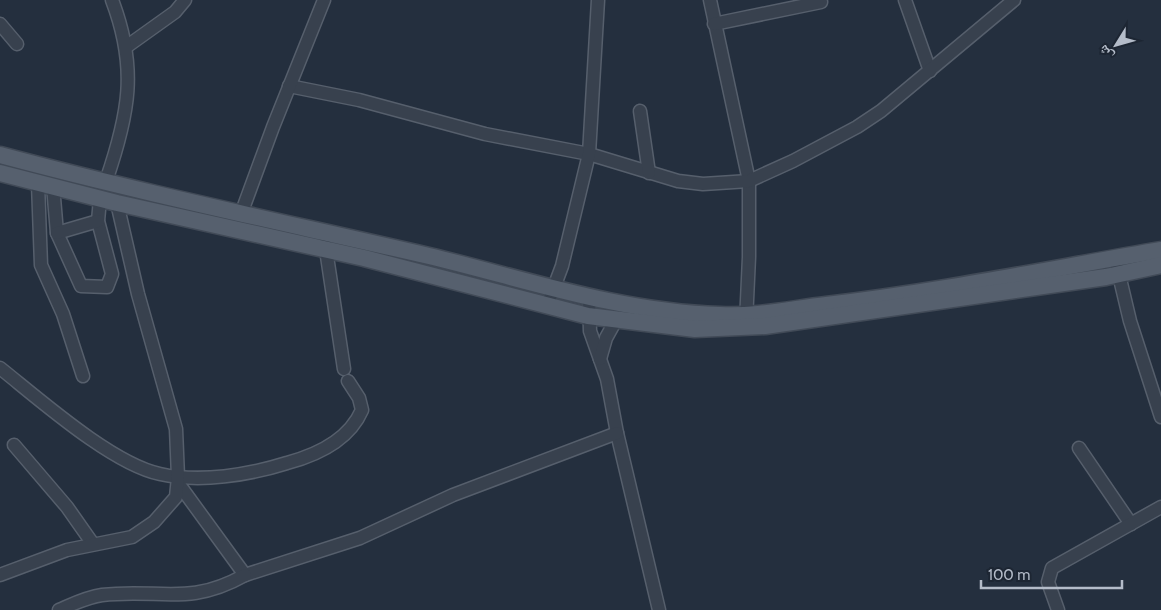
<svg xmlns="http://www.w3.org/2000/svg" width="1161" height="610" viewBox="0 0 1161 610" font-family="Cabin,'Noto Naskh Arabic',sans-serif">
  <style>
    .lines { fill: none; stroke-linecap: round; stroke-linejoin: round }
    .minor-casing { stroke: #565f6c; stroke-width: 15 }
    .major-casing { stroke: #414a57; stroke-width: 19 }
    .minor { stroke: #38414e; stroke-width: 12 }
    .major { stroke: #56606e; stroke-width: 16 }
  </style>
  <rect width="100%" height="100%" fill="#242f3e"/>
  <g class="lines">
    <defs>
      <g id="minor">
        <path d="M710 0 749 181V257L746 322"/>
        <path d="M905 0 930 71"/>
        <path d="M0 24 17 44"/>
        <path d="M714 24 821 2 820 0"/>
        <path d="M126 47 175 12 185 0"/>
        <path d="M289 86 359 100 485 134 589 154 678 181 703 184 749 181 793 161 857 127 881 111 1014 0"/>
        <path d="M640 111 649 173"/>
        <path d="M106 181C129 114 138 68 112 0"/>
        <path d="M38 184 41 265 63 314 83 376"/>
        <path d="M53 186 57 233 81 286 107 287 112 274 98 221 100 199"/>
        <path d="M241 214 273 127 324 0"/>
        <path d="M57 233 98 221"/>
        <path d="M325 243 344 369"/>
        <path d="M1115 258 1130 321 1161 417"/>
        <path d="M589 298 590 331 607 379 617 433 659 610"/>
        <path d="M547 306 562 266 589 154 598 0"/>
        <path d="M600 359 606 338 616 320"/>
        <path d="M0 368C39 399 112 464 160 474 200 483 249 475 287 463 317 455 349 440 362 410L359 398 348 381"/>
        <path d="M14 445 67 507 93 544"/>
        <path d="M1079 448 1131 524"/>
        <path d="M178 483 245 575 360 538 453 495 617 433"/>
        <path d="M0 575 67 550 132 537 154 522 176 497 178 477 176 429 138 294 117 203"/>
        <path d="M59 610C73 604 87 597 102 595 160 588 188 607 245 575"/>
        <path d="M1058 610 1048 582 1052 568 1161 507"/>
      </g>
      <g id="major">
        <path d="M0 155C142 193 286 223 429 256 525 279 619 312 720 315 756 317 791 309 826 305 939 292 1050 269 1161 250"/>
        <path d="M0 173 117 203 364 258 588 316 695 329 765 326 1106 277 1161 265"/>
      </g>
    </defs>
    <use href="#minor" class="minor-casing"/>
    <use href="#major" class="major-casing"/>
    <use href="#minor" class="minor"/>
    <use href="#major" class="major"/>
  </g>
  <g transform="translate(1116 45) rotate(233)" stroke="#1d2633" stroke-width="4" paint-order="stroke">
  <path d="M0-4L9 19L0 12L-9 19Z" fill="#b4bcc9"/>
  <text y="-8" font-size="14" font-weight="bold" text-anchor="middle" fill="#b4bcc9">ش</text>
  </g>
  <path d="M981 580v8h141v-8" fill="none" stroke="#b4bcc9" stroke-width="2.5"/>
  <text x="988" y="580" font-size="15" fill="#b4bcc9" stroke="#1d2633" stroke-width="4" paint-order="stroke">100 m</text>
</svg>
